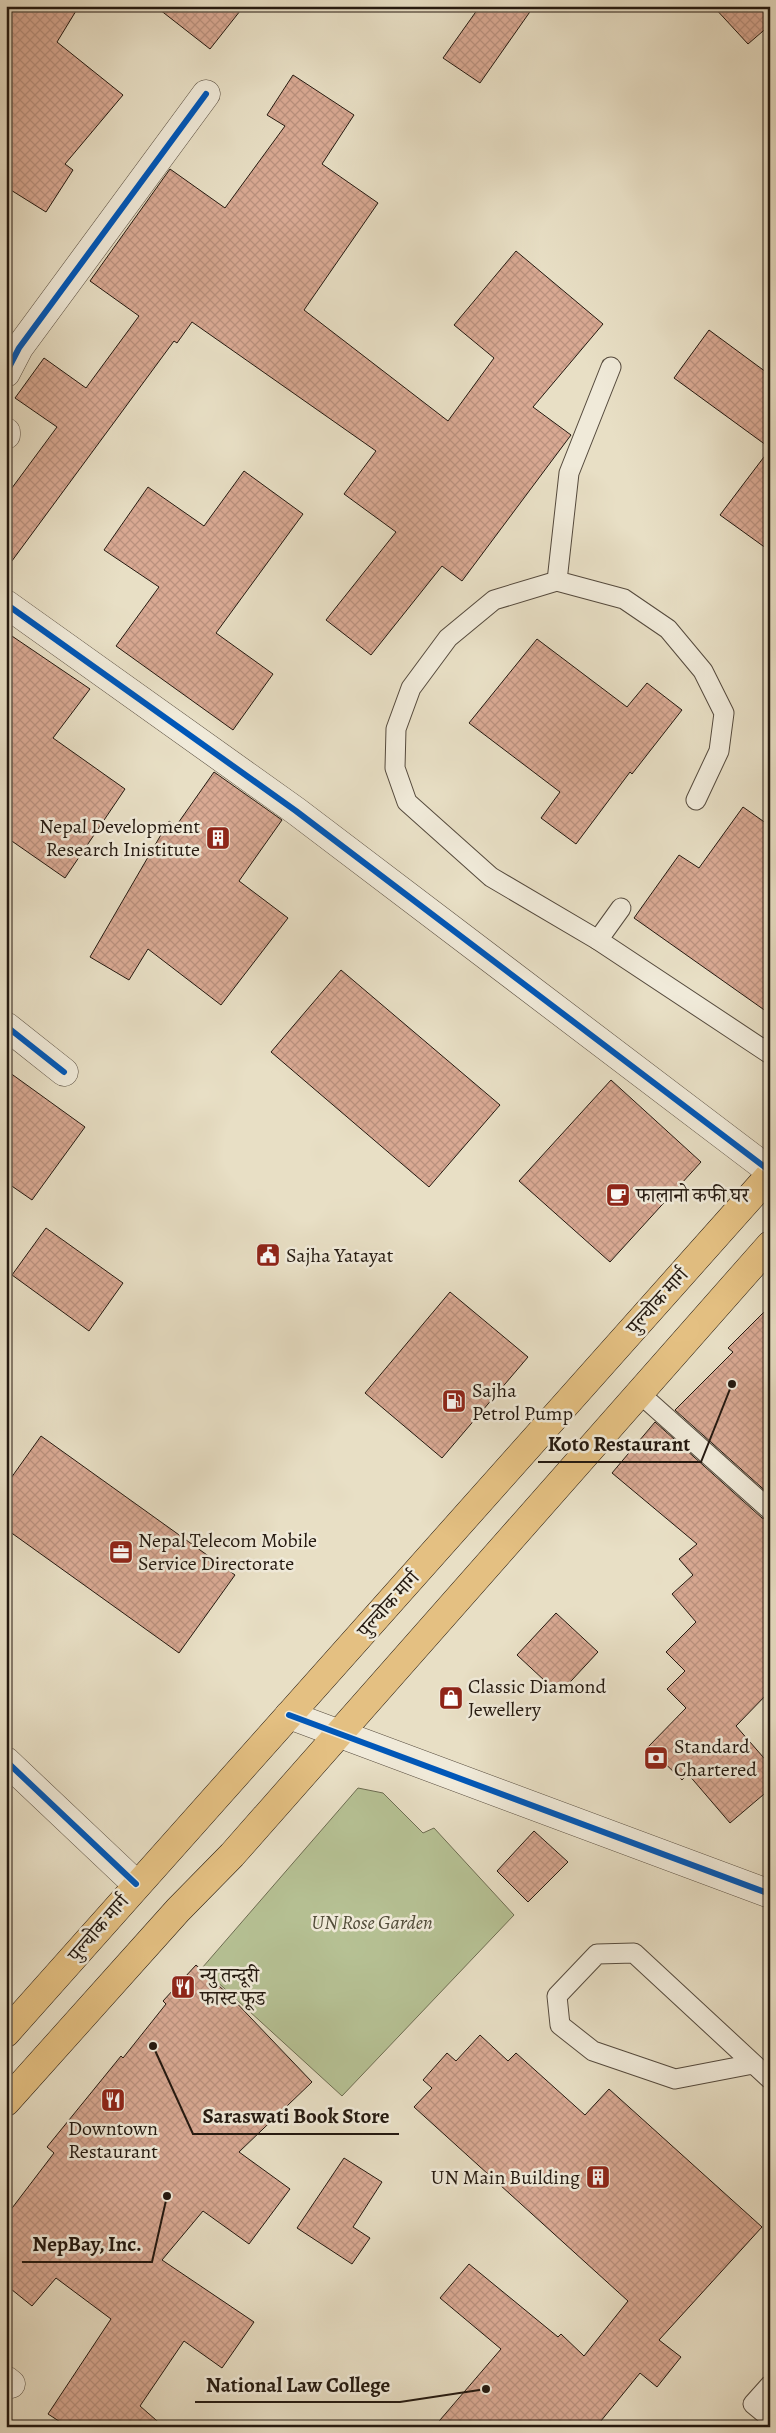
<svg xmlns="http://www.w3.org/2000/svg" width="776" height="2433" viewBox="0 0 776 2433" font-family="Alegreya,'Noto Serif Devanagari',serif">
  <style>
    .park { fill: #b6c194; stroke: #6d6d52 }
    .building { fill: url(#building-cross-hatch); stroke: #241910 }
    .lines { fill: none; stroke-linecap: round; stroke-linejoin: round }
    .service-casing { stroke: #554a3d; stroke-width: 21 }
    .minor-casing { stroke: #554a3d; stroke-width: 29 }
    .tertiary-casing { stroke: #554a3d; stroke-width: 29 }
    .primary-casing { stroke: #241910; stroke-width: 29 }
    .service { stroke: #f0ead9; stroke-width: 19 }
    .minor { stroke: #f0ead9; stroke-width: 28 }
    .tertiary { stroke: #f0ead9; stroke-width: 28 }
    .primary { stroke: #e4c082; stroke-width: 28 }
    .cycleway-casing { stroke: #f0ead9; stroke-width: 9 }
    .cycleway { stroke: #0057b8; stroke-width: 6 }
    .labels { text-anchor: middle; stroke-width: 5; stroke-linejoin: round; paint-order: stroke }
    .poi-label { font-size: 20px; fill: #241910; stroke: #f0ead9; text-anchor: start }
    .street-label { font-size: 20px; fill: #241910; stroke: #f0ead9 }
    .park-label { font-size: 20px; font-style: italic; fill: #504b38; stroke: #f0ead9 }
    .leader { fill: none; stroke: #241910; stroke-width: 2 }
    .callout-dot { fill: #241910; stroke: #f0ead9; stroke-width: 2 }
    .callout-label { font-size: 21px; text-anchor: middle; font-weight: bold; fill: #241910; stroke: #f0ead9; stroke-width: 5; stroke-linejoin: round; paint-order: stroke }
  </style>
  <defs>
    <pattern id="building-cross-hatch" width="8" height="8" patternUnits="userSpaceOnUse" patternTransform="scale(1.25)"><rect width="8" height="8" fill="#d9a993"/><path d="M0 0l8 8M0 8l8-8" fill="none" stroke="#ba917e"/></pattern>
  </defs>
  <rect width="100%" height="100%" fill="#e8dfc5"/>
  <filter id="stains"><feTurbulence type="fractalNoise" baseFrequency=".004" numOctaves="4"/><feColorMatrix values="0 0 0 0 .2 0 0 0 0 .09 0 0 0 0 .02 0 0 0 .5 -.17"/></filter>
  <radialGradient id="worn" r=".72"><stop offset=".6" stop-color="#630" stop-opacity="0"/><stop offset="1" stop-color="#630" stop-opacity=".3"/></radialGradient>
  <path class="park" d="M358 1788 383 1793 423 1833 434 1828 514 1915 342 2096 202 1968Z"/>
  <g class="building">
    <path d="M6 6H79L57 42 123 95 65 164 73 170 46 212 6 187Z"/>
    <path d="M155 6H244L210 49Z"/>
    <path d="M480 6H534L480 83 443 58Z"/>
    <path d="M713 6H770V25L748 44Z"/>
    <path d="M293 75 354 115 322 164 378 203 304 310 448 421 494 358 454 325 516 251 603 324 533 407 571 435 462 581 442 566 371 655 326 620 396 532 344 494 376 451 192 322 177 343 174 341 6 569V496L57 427 15 398 44 358 86 388 139 316 90 281 170 169 225 208 285 126 267 115Z"/>
    <path d="M709 330 770 375V448L674 378Z"/>
    <path d="M770 449V551L720 515Z"/>
    <path d="M244 471 303 514 216 633 273 674 233 730 116 646 159 587 104 550 148 487 204 526Z"/>
    <path d="M6 632 90 689 53 738 125 789 65 878 6 837Z"/>
    <path d="M537 639 627 707 647 683 682 710 632 774 630 772 576 844 541 818 560 792 469 723Z"/>
    <path d="M214 772 282 820 239 881 288 918 221 1005 148 949 129 980 90 957 169 821 176 826Z"/>
    <path d="M743 807 770 826V1014L634 918 679 855 699 868Z"/>
    <path d="M341 970 500 1105 429 1187 271 1052Z"/>
    <path d="M6 1070 85 1127 32 1200 6 1182Z"/>
    <path d="M611 1080 701 1162 610 1262 519 1181Z"/>
    <path d="M46 1228 123 1283 89 1331 12 1275Z"/>
    <path d="M450 1292 528 1357 442 1458 365 1393Z"/>
    <path d="M770 1306V1495L675 1410 733 1352 728 1348Z"/>
    <path d="M655 1422 762 1518 770 1521V1691L736 1726 770 1765V1789L730 1823 688 1774 682 1780 648 1747 686 1708 667 1689 685 1671 666 1652 696 1622 672 1594 693 1575 679 1559 697 1544 612 1473Z"/>
    <path d="M41 1436 235 1575 179 1653 6 1529V1485Z"/>
    <path d="M556 1613 598 1652 559 1694 517 1655Z"/>
    <path d="M534 1831 568 1862 528 1902 497 1871Z"/>
    <path d="M196 1965 229 1995 312 2082 239 2152 290 2189 249 2244 203 2211 162 2260 254 2322 222 2368 184 2341 140 2406 164 2427H68L48 2414 111 2319 56 2278 32 2306 6 2285V2216L54 2153 47 2147 121 2056 123 2058 166 2004 163 2001Z"/>
    <path d="M480 2035 508 2061 516 2053 585 2115 609 2089 762 2227 659 2340 681 2357 657 2387 640 2373 596 2427H434L501 2349 440 2298 469 2264 558 2337 561 2334 584 2356 628 2301 414 2107 432 2088 423 2080 447 2053 456 2061Z"/>
    <path d="M344 2158 382 2182 353 2227 370 2238 352 2264 297 2228Z"/>
  </g>
  <g class="lines">
    <defs>
      <g id="service">
        <path d="M611 367 569 473 557 581 624 599 668 629 703 671 724 713 719 751 696 800"/>
        <path d="M557 581 494 600 448 638 411 688 396 729 395 768 407 802 491 877 598 940 770 1054"/>
        <path d="M598 940 621 908"/>
        <path d="M638 1392 770 1510"/>
        <path d="M753 2064 675 2079 593 2051 560 2025 557 1996 597 1954 634 1953 770 2079"/>
        <path d="M770 2385 753 2404 770 2418"/>
      </g>
      <g id="minor">
        <path d="M6 373 19 348 206 94"/>
        <path d="M6 432V435"/>
        <path d="M6 604 296 811 770 1171"/>
        <path d="M6 1026 64 1072"/>
        <path d="M289 1715 770 1894"/>
        <path d="M6 2380 11 2384"/>
      </g>
      <path id="tertiary" d="M6 1761 136 1884"/>
      <g id="primary">
        <path d="M6 2033 770 1175"/>
        <path d="M6 2102 178 1910 232 1855 770 1245"/>
      </g>
    </defs>
    <use href="#service" class="service-casing"/>
    <use href="#minor" class="minor-casing"/>
    <use href="#tertiary" class="tertiary-casing"/>
    <use href="#primary" class="primary-casing"/>
    <use href="#service" class="service"/>
    <use href="#minor" class="minor"/>
    <use href="#tertiary" class="tertiary"/>
    <use href="#primary" class="primary"/>
    <defs>
      <g id="cycleway">
        <path d="M6 373 19 348 206 94"/>
        <path d="M6 604 296 811 770 1171"/>
        <path d="M6 1026 64 1072"/>
        <path d="M289 1715 770 1894"/>
        <path d="M6 1761 136 1884"/>
      </g>
    </defs>
    <use href="#cycleway" class="cycleway-casing"/>
    <use href="#cycleway" class="cycleway"/>
  </g>
  <defs>
    <symbol id="building-square" viewBox="-11 -11 22 22"><rect x="-9" y="-9" width="18" height="18" rx="4" fill="#8f2418" stroke="#f0ead9"/><path d="M-4-6H4V6H1V3H-1V6H-4ZM-2.5-4.3h1.7v1.8h-1.7ZM.8-4.3h1.7v1.8H.8ZM-2.5-1h1.7V.8h-1.7ZM.8-1h1.7V.8H.8Z" fill="#fff"/></symbol>
    <symbol id="cafe-square" viewBox="-11 -11 22 22"><rect x="-9" y="-9" width="18" height="18" rx="4" fill="#8f2418" stroke="#f0ead9"/><path d="M-5.5-4.5H6V0H3Q3 3.5 0 3.5H-2.5Q-5.5 3.5-5.5 0ZM3-3.2v2h1.7v-2ZM-6 4.5H4V6H-6Z" fill="#fff"/></symbol>
    <symbol id="civic-square" viewBox="-11 -11 22 22"><rect x="-9" y="-9" width="18" height="18" rx="4" fill="#8f2418" stroke="#f0ead9"/><path d="M-.6-6.5H3V-4.5H.6V-3L4-1V1h2V6H-6V1h2V-1L-.6-3ZM-1.2 2.5V6h2.4V2.5Z" fill="#fff"/></symbol>
    <symbol id="fuel-square" viewBox="-11 -11 22 22"><rect x="-9" y="-9" width="18" height="18" rx="4" fill="#8f2418" stroke="#f0ead9"/><path d="M-5.5-6h7V0h2V4h1.3V-2.5L3-4.5l.8-.8L6-3V5H2.5V1h-1V6h-7ZM-4.2-4.7v3.2H.2V-4.7Z" fill="#fff"/></symbol>
    <symbol id="office-square" viewBox="-11 -11 22 22"><rect x="-9" y="-9" width="18" height="18" rx="4" fill="#8f2418" stroke="#f0ead9"/><path d="M-6-3h4V-5.5h4V-3h4V5H-6ZM-1-4.5V-3h2v-1.5ZM-6 0V1H6V0Z" fill="#fff"/></symbol>
    <symbol id="shop-square" viewBox="-11 -11 22 22"><rect x="-9" y="-9" width="18" height="18" rx="4" fill="#8f2418" stroke="#f0ead9"/><path d="M-5-2.5h2.3a2.7 3.5 0 0 1 5.4 0H5L5.5 6h-11ZM-1.5-2.5h3a1.5 2.3 0 0 0-3 0Z" fill="#fff"/></symbol>
    <symbol id="bank-square" viewBox="-11 -11 22 22"><rect x="-9" y="-9" width="18" height="18" rx="4" fill="#8f2418" stroke="#f0ead9"/><path d="M-6-4H6V4H-6ZM0-2.3a2.3 2.3 0 1 0 0 4.6a2.3 2.3 0 1 0 0-4.6Z" fill="#fff"/></symbol>
    <symbol id="restaurant-square" viewBox="-11 -11 22 22"><rect x="-9" y="-9" width="18" height="18" rx="4" fill="#8f2418" stroke="#f0ead9"/><path d="M-5-6h1v4h1v-4h1v4h1v-4h1v5L-1.5 .5V6h-2V.5L-5-1ZM5-6V6H3V1.5H1.5Q1.5-4 5-6Z" fill="#fff"/></symbol>
  </defs>
  <g fill-rule="evenodd">
    <use href="#building-square" x="204" y="824" width="28" height="28"/>
    <use href="#cafe-square" x="604" y="1181" width="28" height="28"/>
    <use href="#civic-square" x="254" y="1241" width="28" height="28"/>
    <use href="#fuel-square" x="440" y="1387" width="28" height="28"/>
    <use href="#office-square" x="107" y="1538" width="28" height="28"/>
    <use href="#shop-square" x="437" y="1684" width="28" height="28"/>
    <use href="#bank-square" x="642" y="1744" width="28" height="28"/>
    <use href="#restaurant-square" x="169" y="1973" width="28" height="28"/>
    <use href="#restaurant-square" x="99" y="2086" width="28" height="28"/>
    <use href="#building-square" x="584" y="2163" width="28" height="28"/>
  </g>
  <g class="labels">
    <g class="poi-label">
      <text x="200" y="833" text-anchor="end">Nepal Development<tspan x="200" dy="23">Research Inistitute</tspan></text>
      <text x="636" y="1202">फालानो कफी घर</text>
      <text x="286" y="1262">Sajha Yatayat</text>
      <text x="472" y="1397">Sajha<tspan x="472" dy="23">Petrol Pump</tspan></text>
      <text x="138" y="1547">Nepal Telecom Mobile<tspan x="138" dy="23">Service Directorate</tspan></text>
      <text x="468" y="1693">Classic Diamond<tspan x="468" dy="23">Jewellery</tspan></text>
      <text x="674" y="1753">Standard<tspan x="674" dy="23">Chartered</tspan></text>
      <text x="200" y="1982">न्यु तन्दूरी<tspan x="200" dy="23">फास्ट फूड</tspan></text>
      <text x="113" y="2135" text-anchor="middle">Downtown<tspan x="113" dy="23">Restaurant</tspan></text>
      <text x="580" y="2184" text-anchor="end">UN Main Building</text>
    </g>
    <g class="street-label">
      <text transform="translate(657 1301) rotate(-48)" y="7">पुल्चोक मार्ग</text>
      <text transform="translate(388 1604) rotate(-48)" y="7">पुल्चोक मार्ग</text>
      <text transform="translate(98 1928) rotate(-49)" y="7">पुल्चोक मार्ग</text>
    </g>
    <g class="park-label">
      <text x="372" y="1929">UN Rose Garden</text>
    </g>
  </g>
  <path class="leader" d="M732 1384L701 1462H538M153 2046L193 2134H399M167 2196L152 2262H22M486 2389L400 2402H195"/>
  <g class="callout-dot">
    <circle cx="732" cy="1384" r="5"/>
    <circle cx="153" cy="2046" r="5"/>
    <circle cx="167" cy="2196" r="5"/>
    <circle cx="486" cy="2389" r="5"/>
  </g>
  <g class="callout-label">
    <text x="619" y="1451">Koto Restaurant</text>
    <text x="296" y="2123">Saraswati Book Store</text>
    <text x="87" y="2251">NepBay, Inc.</text>
    <text x="298" y="2392">National Law College</text>
  </g>
  <rect width="776" height="2433" fill="none" stroke="#e8dfc5" stroke-width="25"/>
  <rect x="8" y="8" width="761" height="2418" fill="none" stroke="#241910" stroke-width="2.5"/>
  <rect x="12" y="12" width="751" height="2408" fill="none" stroke="#241910"/>
  <rect width="100%" height="100%" filter="url(#stains)"/>
  <rect width="100%" height="100%" fill="url(#worn)"/>
</svg>
